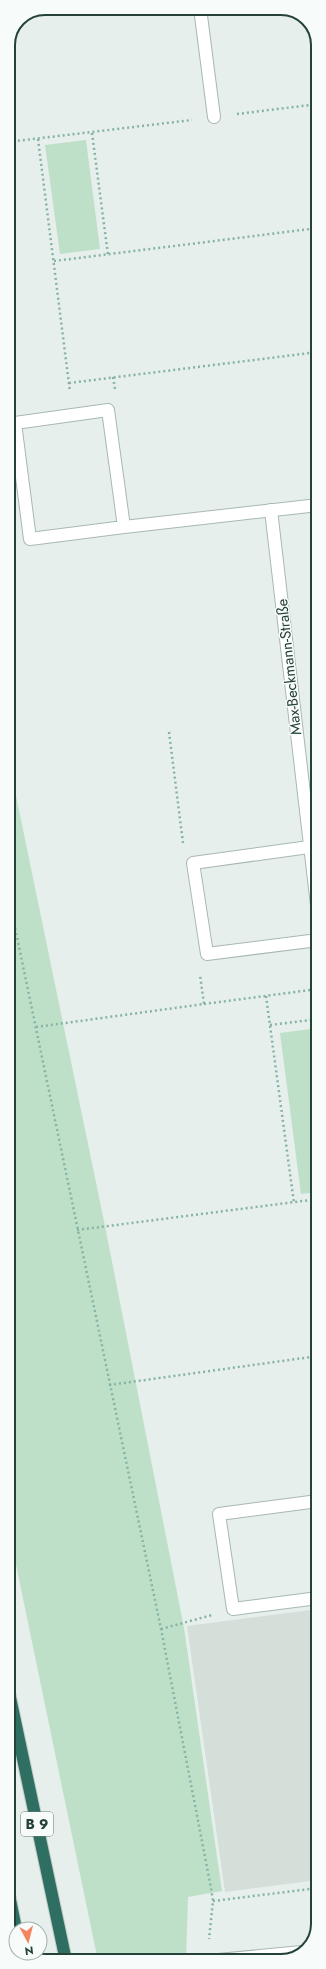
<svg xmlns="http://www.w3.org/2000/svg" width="326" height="1969" viewBox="0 0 326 1969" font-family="Jost,sans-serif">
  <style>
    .built { fill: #d4dfda }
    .green { fill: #bfe0c8 }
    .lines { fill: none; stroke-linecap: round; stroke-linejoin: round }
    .minor-casing { stroke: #a8b8b2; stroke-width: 14 }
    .highway-casing { stroke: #c2cac8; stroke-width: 14 }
    .path { stroke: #86b3a5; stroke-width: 2.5; stroke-dasharray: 2 3; stroke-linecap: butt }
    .minor { stroke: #fff; stroke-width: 12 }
    .highway { stroke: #2f6f62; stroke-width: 12 }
    .labels { text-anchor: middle; stroke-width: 3; stroke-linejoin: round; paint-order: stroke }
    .shield { fill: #f7fbf9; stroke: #637a73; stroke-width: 1 }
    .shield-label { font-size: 14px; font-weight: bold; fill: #24423a }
    .street-label { font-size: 15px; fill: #24423a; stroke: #f7fbf9 }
    .rim { fill: none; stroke: #24423a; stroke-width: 2 }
  </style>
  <rect width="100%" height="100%" fill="#e6efeb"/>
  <path class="built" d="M318 1609V1880L225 1892 187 1626Z"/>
  <g class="green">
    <path d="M86 140 100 249 60 254 45 145Z"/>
    <path d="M8 757 105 1226 184 1628 222 1891 188 1897 186 1961H98L8 1526Z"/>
    <path d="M318 1028V1192L301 1194 280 1033Z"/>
  </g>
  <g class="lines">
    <defs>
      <g id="minor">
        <path d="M200 8 214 117"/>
        <path d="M271 510 318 914"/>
        <path d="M124 527 108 410 15 423 30 539 124 527 318 505"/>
        <path d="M309 847 193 863 207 954 318 940"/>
        <path d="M318 1501 219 1514 233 1609 318 1598"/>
        <path d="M208 1961 302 1952"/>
      </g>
      <g id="highway">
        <path d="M8 1688 66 1961"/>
        <path d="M8 1890 16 1929"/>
      </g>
    </defs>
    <use href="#minor" class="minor-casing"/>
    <use href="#highway" class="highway-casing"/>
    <g class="path">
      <path d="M237 114 318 104"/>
      <path d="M92 133 108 255"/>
      <path d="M38 139 70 392"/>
      <path d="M8 142 192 120"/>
      <path d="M54 261 318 228"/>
      <path d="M113 377 115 389"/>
      <path d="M69 383 318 352"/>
      <path d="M169 732 183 843"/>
      <path d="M8 894 161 1629 211 1888 213 1901 209 1939"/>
      <path d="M266 996 294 1203"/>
      <path d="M204 1004 318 989"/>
      <path d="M270 1025 318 1019"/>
      <path d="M36 1027 204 1004 200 975"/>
      <path d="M77 1230 318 1199"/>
      <path d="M109 1385 318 1356"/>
      <path d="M161 1629 212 1615"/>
      <path d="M213 1901 318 1888"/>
    </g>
    <use href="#minor" class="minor"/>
    <use href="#highway" class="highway"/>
  </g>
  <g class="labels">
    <rect class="shield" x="21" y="1812" width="32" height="24" rx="3"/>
    <g class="shield-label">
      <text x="37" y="1829">B 9</text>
    </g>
    <g class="street-label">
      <text transform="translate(289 667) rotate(-96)" y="5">Max-Beckmann-Straße</text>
    </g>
  </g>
  <path d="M0 0H326V1969H0ZM45 15H281A30 30 0 0 1 311 45V1924A30 30 0 0 1 281 1954H45A30 30 0 0 1 15 1924V45A30 30 0 0 1 45 15Z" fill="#f7fbf9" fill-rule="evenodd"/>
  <path class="rim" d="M45 15H281A30 30 0 0 1 311 45V1924A30 30 0 0 1 281 1954H45A30 30 0 0 1 15 1924V45A30 30 0 0 1 45 15Z"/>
  <g transform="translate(28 1941) rotate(173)"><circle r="19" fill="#f7fbf9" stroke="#a3b1ad"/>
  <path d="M0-3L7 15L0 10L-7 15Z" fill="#f4845f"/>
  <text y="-6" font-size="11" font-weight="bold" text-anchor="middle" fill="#24423a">N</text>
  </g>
</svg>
